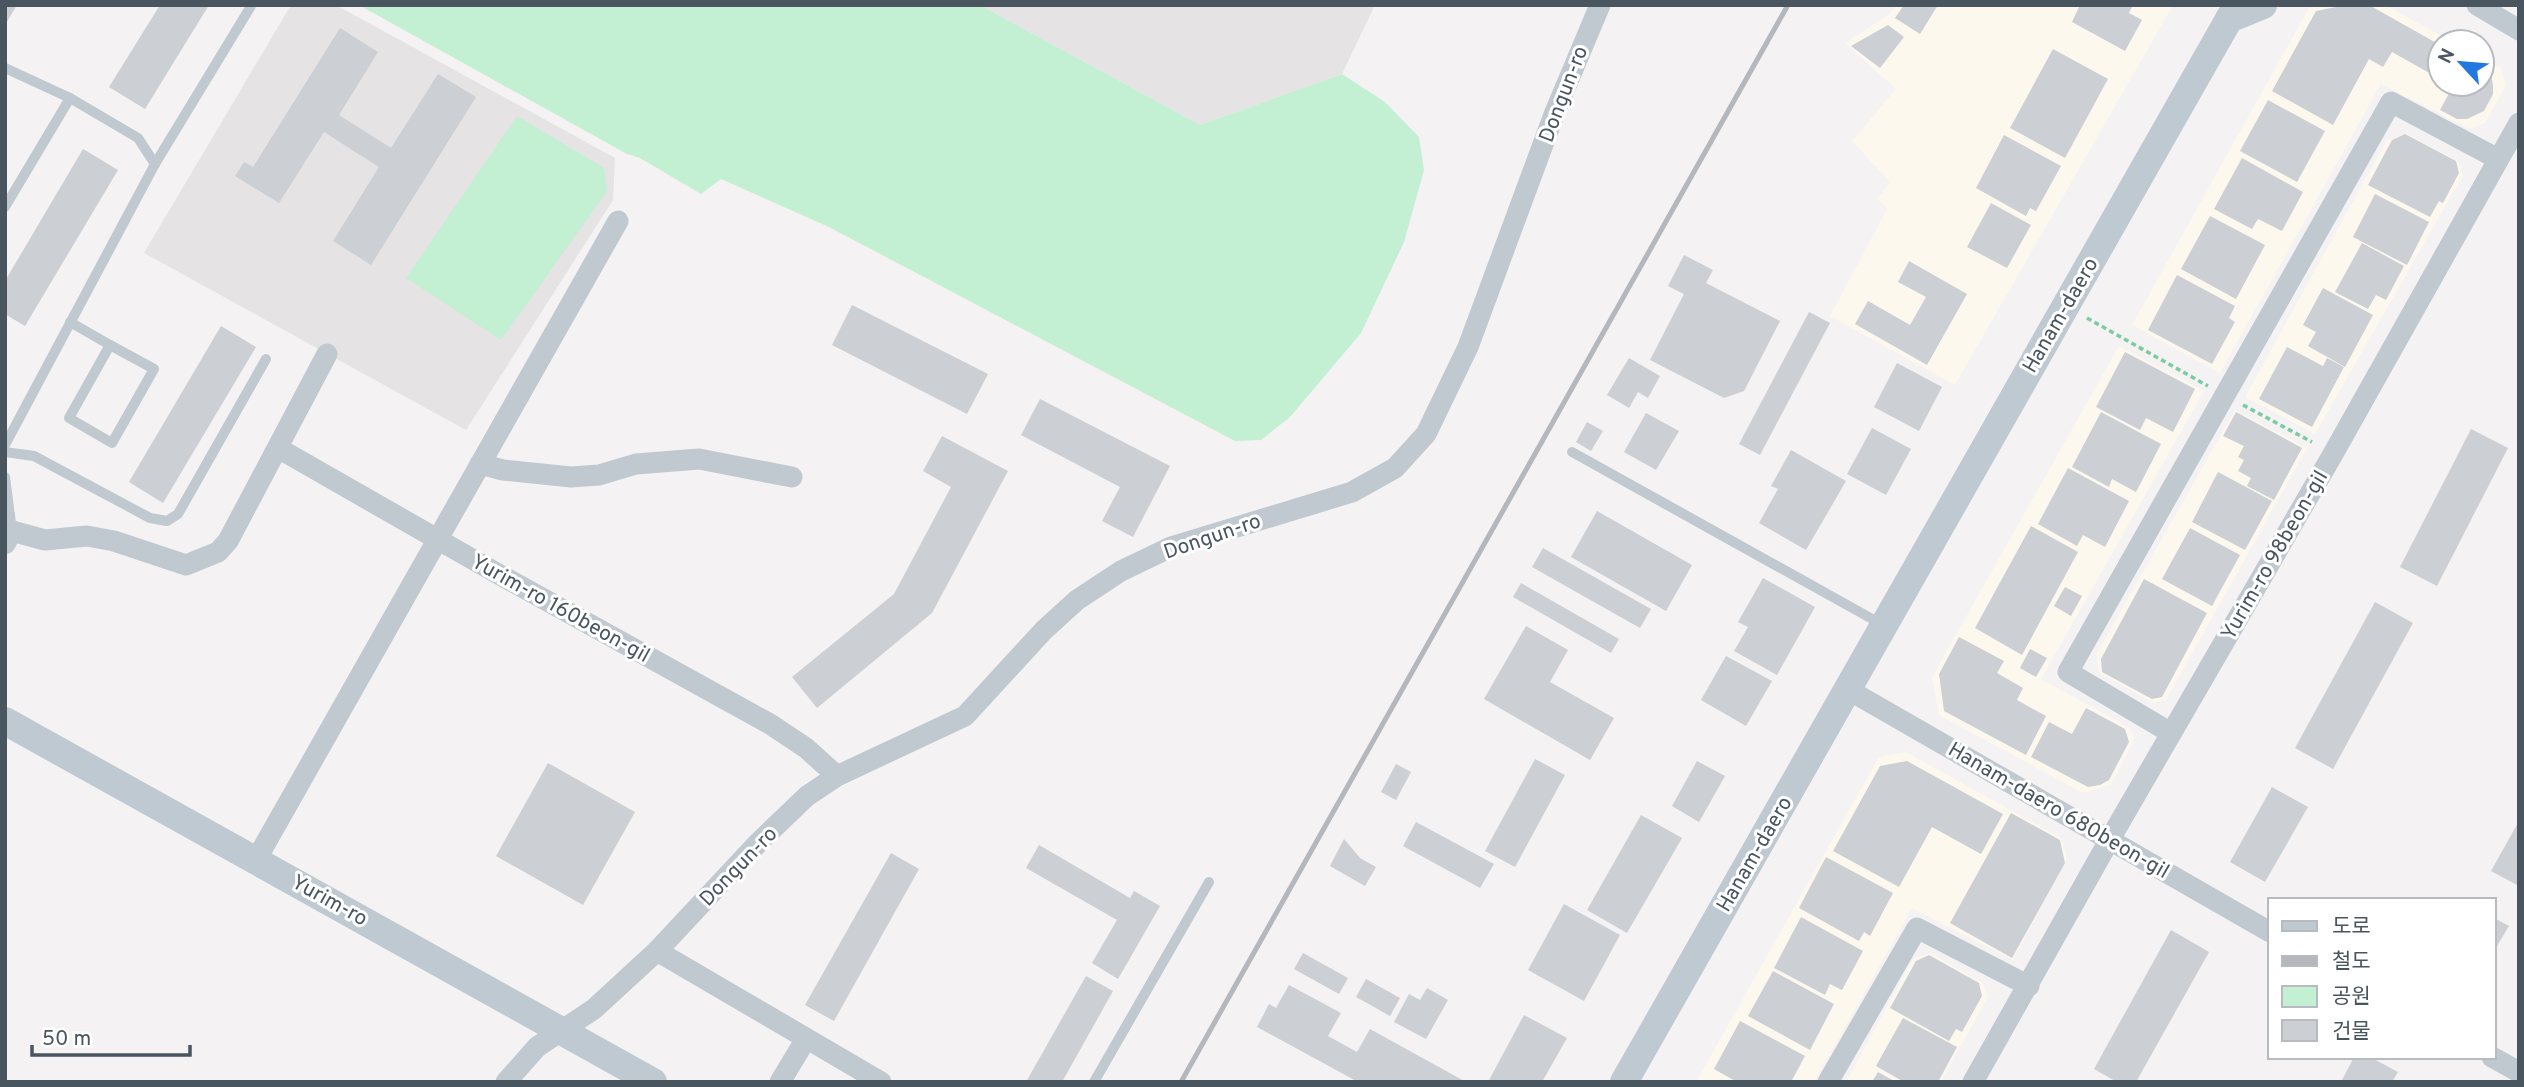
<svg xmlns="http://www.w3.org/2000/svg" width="2524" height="1087" viewBox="0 0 2524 1087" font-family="Overpass,'Noto Sans KR',sans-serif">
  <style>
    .commercial { fill: #fcf8ee }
    .education { fill: #e5e3e4 }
    .green { fill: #c3efd3 }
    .building { fill: #cccfd4 }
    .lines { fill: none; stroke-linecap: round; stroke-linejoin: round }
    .path { stroke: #7ccca3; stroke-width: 3.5; stroke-dasharray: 5 3.5; stroke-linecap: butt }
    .lane { stroke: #c0c9d0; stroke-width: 10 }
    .street { stroke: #c0c9d0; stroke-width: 21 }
    .secondary { stroke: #bfc9d2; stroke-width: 28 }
    .rail { stroke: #b4b7bc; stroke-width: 5 }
    .labels { text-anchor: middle; stroke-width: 6; stroke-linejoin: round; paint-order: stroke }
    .street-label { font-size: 21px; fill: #4a565f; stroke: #fff }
  </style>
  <rect width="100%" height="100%" fill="#f4f2f2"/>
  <g class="commercial">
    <path d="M1896 5H2173L1955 385 1830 316 1887 209 1878 198 1890 182 1852 141 1896 89 1845 43 1888 15Z"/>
    <path d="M2322 5H2385L2453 42H2440V84H2482V58L2501 68 2506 85 2485 123 2469 129 2381 84 2220 373 2132 325 2309 8Z"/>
    <path d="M2405 133 2458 161 2463 175 2315 434 2245 397 2387 140Z"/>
    <path d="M2119 346 2204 391 2041 679 2130 728 2135 738 2111 785 2083 793 1939 715 1932 677Z"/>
    <path d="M2235 410 2307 448 2166 700 2154 703 2099 673 2096 655Z"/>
    <path d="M1906 752 2061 838 2067 859 2013 960 1912 908 1814 1082H1696L1879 757Z"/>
    <path d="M1930 953 1983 983 1988 997 1941 1082H1846L1913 959Z"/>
  </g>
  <g class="education">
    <path d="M291 5H336L615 158 613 200 466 430 144 253Z"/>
    <path d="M980 5H1375L1342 74 1200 125Z"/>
  </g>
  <g class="green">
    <path d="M359 5H980L1200 125 1342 74 1385 102 1419 137 1424 170 1404 242 1361 333 1290 417 1261 440 1235 441 829 227 721 179 701 194 640 158 627 154Z"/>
    <path d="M517 116 604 168 607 191 501 340 406 278Z"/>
  </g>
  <g class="building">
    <path d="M5 5H17L5 25Z"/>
    <path d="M160 5H209L145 109 109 87Z"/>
    <path d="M1904 5H1938L1920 34 1895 18Z"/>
    <path d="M2080 5H2133L2129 13 2142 20 2125 51 2072 22Z"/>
    <path d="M2346 5H2369L2440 45V79L2392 52 2383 67 2369 59 2333 125 2272 91 2316 11Z"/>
    <path d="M1888 25 1904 37 1880 68 1851 46Z"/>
    <path d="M340 28 378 52 339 115 391 148 438 74 476 97 371 265 333 241 379 167 324 132 279 203 235 176 244 162 253 167Z"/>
    <path d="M2053 49 2108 79 2065 158 2010 128Z"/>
    <path d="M2482 68 2491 75 2493 85V94L2484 111 2467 119H2457L2440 110 2453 86 2450 84H2482Z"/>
    <path d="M2268 100 2325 131 2297 182 2240 151Z"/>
    <path d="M2405 134 2456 161 2459 173 2443 203 2439 201 2430 217 2368 185 2392 140Z"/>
    <path d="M2004 135 2061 166 2036 211 2030 208 2026 216 1976 188Z"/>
    <path d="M83 149 118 170 25 326 5 314V281Z"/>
    <path d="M2242 158 2303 192 2282 231 2258 219 2252 229 2214 209Z"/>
    <path d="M2375 194 2429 222 2407 265 2353 237Z"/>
    <path d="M1991 203 2031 225 2007 268 1967 247Z"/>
    <path d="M2210 216 2265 245 2236 299 2181 269Z"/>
    <path d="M2362 243 2404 266 2386 300 2376 295 2368 309 2335 292Z"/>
    <path d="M1684 255 1713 270 1706 283 1780 321 1744 391 1724 398 1650 360 1684 294 1668 286Z"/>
    <path d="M1909 261 1967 294 1927 365 1855 324 1868 301 1910 325 1926 297 1898 282Z"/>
    <path d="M2177 275 2235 306 2229 318 2235 322 2212 364 2148 330Z"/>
    <path d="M2323 288 2373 315 2345 367 2308 346 2316 332 2303 325Z"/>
    <path d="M852 305 988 374 967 414 832 345Z"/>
    <path d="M1809 312 1830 323 1760 455 1739 444Z"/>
    <path d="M221 326 256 347 163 503 129 482Z"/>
    <path d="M2287 347 2323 366 2327 358 2344 367 2312 427 2259 399Z"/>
    <path d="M2125 352 2195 389 2173 432 2146 418 2140 430 2096 407Z"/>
    <path d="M1629 358 1660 376 1648 398 1638 392 1629 408 1607 395Z"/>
    <path d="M1897 363 1942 387 1919 431 1874 407Z"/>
    <path d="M1040 399 1170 466 1133 537 1102 521 1120 487 1021 435Z"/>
    <path d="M2101 412 2161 444 2136 492 2112 479 2109 487 2072 467Z"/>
    <path d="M2236 412 2302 448 2274 500 2247 486 2251 478 2238 471 2244 460 2238 457 2244 446 2223 436Z"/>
    <path d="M1646 413 1679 431 1656 470 1624 452Z"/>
    <path d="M1587 422 1603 431 1591 451 1576 442Z"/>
    <path d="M1872 428 1911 449 1886 495 1847 474Z"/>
    <path d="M2471 429 2508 448 2437 586 2400 567Z"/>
    <path d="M942 436 1008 471 932 613 817 708 792 677 894 594 951 487 923 471Z"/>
    <path d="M1791 450 1846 481 1806 550 1759 523 1778 489 1771 486Z"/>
    <path d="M2068 468 2129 501 2105 547 2083 535 2077 546 2038 524Z"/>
    <path d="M2218 472 2272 501 2245 550 2192 522Z"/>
    <path d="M1597 511 1692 565 1666 611 1571 557Z"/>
    <path d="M2031 526 2078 552 2022 655 1975 628Z"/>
    <path d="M2190 528 2240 555 2212 606 2162 579Z"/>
    <path d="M1543 548 1651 609 1640 628 1532 567Z"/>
    <path d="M1763 578 1815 607 1777 675 1734 651 1748 627 1738 622Z"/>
    <path d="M2144 579 2207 613 2162 697 2152 699 2102 672 2101 659Z"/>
    <path d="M1521 583 1619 639 1611 653 1513 597Z"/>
    <path d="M2065 587 2082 596 2071 616 2054 606Z"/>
    <path d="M2375 602 2413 623 2333 769 2295 748Z"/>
    <path d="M1526 626 1568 650 1550 682 1614 718 1590 760 1484 699Z"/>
    <path d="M1959 637 2004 661 1997 673 2023 688 2017 700 2046 716 2026 755 1944 711 1939 674Z"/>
    <path d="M2030 649 2047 658 2036 677 2020 668Z"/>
    <path d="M1726 656 1772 681 1746 726 1701 700Z"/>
    <path d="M2086 708 2125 729 2129 742 2109 780 2100 785 2088 787 2031 757 2049 722 2072 734Z"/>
    <path d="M1535 759 1565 775 1515 867 1485 851Z"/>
    <path d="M1697 761 1725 776 1699 822 1672 806Z"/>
    <path d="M1907 761 2003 814 1981 854 1932 827 1899 887 1833 851 1880 766Z"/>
    <path d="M548 763 635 812 583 905 496 856Z"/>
    <path d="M1396 764 1411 772 1396 800 1381 792Z"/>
    <path d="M2272 787 2308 807 2265 882 2230 862Z"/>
    <path d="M2011 813 2060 840 2065 863 2012 958 1950 923Z"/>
    <path d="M1641 815 1682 838 1627 933 1587 910Z"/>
    <path d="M2519 821V886L2491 871Z"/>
    <path d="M1416 822 1494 864 1480 888 1403 846Z"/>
    <path d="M1344 839 1360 858 1376 867 1365 886 1330 866Z"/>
    <path d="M1039 845 1130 898 1134 891 1160 906 1118 979 1092 963 1117 920 1026 868Z"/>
    <path d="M891 853 919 869 834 1021 805 1005Z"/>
    <path d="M1826 857 1893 893 1870 936 1864 932 1859 941 1799 908Z"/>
    <path d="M1564 904 1620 935 1584 1001 1528 970Z"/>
    <path d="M1801 917 1863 951 1842 990 1830 984 1825 995 1774 968Z"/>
    <path d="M2494 918 2509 926 2494 951Z"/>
    <path d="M2171 930 2209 952 2136 1082H2117L2094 1069Z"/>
    <path d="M1303 953 1348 978 1339 994 1294 969Z"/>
    <path d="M1929 955 1979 983 1982 996 1962 1032 1956 1029 1949 1041 1890 1008 1916 961Z"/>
    <path d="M1773 971 1834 1004 1810 1050 1748 1016Z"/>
    <path d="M1086 976 1113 991 1062 1082H1026Z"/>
    <path d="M1366 979 1400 998 1390 1016 1356 997Z"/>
    <path d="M1289 985 1341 1013 1328 1036 1357 1052 1370 1029 1466 1082H1358L1257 1027 1269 1004 1276 1008Z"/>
    <path d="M1427 988 1448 1000 1426 1039 1394 1022 1409 994 1420 1000Z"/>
    <path d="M1524 1015 1567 1038 1542 1082H1488Z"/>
    <path d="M1903 1018 1957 1047 1938 1082H1904L1876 1066Z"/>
    <path d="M1740 1021 1805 1056 1791 1082H1737L1714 1069Z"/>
    <path d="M2354 1057H2370L2398 1072 2392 1082H2341Z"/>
    <path d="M1878 1072 1896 1082H1872Z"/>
  </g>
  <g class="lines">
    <g class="path">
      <path d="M2087 318 2208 386"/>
      <path d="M2243 405 2312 442"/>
    </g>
    <g class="lane">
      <path d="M5 68 70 98 138 138 155 164"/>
      <path d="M5 207 70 98"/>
      <path d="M70 322 110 345"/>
      <path d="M110 345 154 369 112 443 69 418Z"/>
      <path d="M5 445 155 164 251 6"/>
      <path d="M5 452 34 456 150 518 167 521 178 514 266 359"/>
      <path d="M1572 452 1883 625"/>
      <path d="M5 477 12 531"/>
      <path d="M1094 1082 1209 882"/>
    </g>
    <g class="street">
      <path d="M2477 5 2519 30"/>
      <path d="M278 448 493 571 770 724 806 748 837 776"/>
      <path d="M480 464 503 470 571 477 599 475 636 464 699 459 792 477"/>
      <path d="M5 544 12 531 45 540 87 536 114 541 186 565 218 552 228 541 327 354"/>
      <path d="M1847 689 2270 932"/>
      <path d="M2171 733 2068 672 2391 102 2498 159"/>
      <path d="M256 860 618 221"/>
      <path d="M657 951 881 1082"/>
      <path d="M2492 1057 2519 1072"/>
      <path d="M506 1082 537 1047 594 1009 657 951 759 842 807 796 837 776 965 716 1044 630 1077 600 1121 571 1171 547 1352 492 1395 468 1426 434 1468 347 1555 112 1600 5"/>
      <path d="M780 1082 806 1039"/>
      <path d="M1828 1082 1917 928 2029 986"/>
      <path d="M1973 1082 2110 839 2333 454 2519 123"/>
    </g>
    <g class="secondary">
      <path d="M2229 19 2263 5"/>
      <path d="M5 721 653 1082"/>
      <path d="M1624 1082 2237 5"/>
    </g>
    <path class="rail" d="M1181 1082 1788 5"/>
  </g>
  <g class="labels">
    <g class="street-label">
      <text transform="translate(1563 94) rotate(-69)" y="7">Dongun-ro</text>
      <text transform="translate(2060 315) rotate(-60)" y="7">Hanam-daero</text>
      <text transform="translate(1212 536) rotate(-19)" y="7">Dongun-ro</text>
      <text transform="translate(2274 555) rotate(-60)" y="7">Yurim-ro 98beon-gil</text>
      <text transform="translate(561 608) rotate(29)" y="7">Yurim-ro 160beon-gil</text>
      <text transform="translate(2059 810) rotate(30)" y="7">Hanam-daero 680beon-gil</text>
      <text transform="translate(1754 854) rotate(-60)" y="7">Hanam-daero</text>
      <text transform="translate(738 866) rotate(-46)" y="7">Dongun-ro</text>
      <text transform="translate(330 900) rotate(29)" y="7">Yurim-ro</text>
    </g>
  </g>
  <rect width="2524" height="1087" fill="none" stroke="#4a565f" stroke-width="14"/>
  <rect x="2268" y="898" width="228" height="161" fill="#ffffff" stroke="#b7bbbf" stroke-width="2"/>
  <rect x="2282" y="921" width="35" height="10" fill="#bfc9d2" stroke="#b7bbbf" stroke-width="2"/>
  <text x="2332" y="933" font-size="21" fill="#4a565f">도로</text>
  <rect x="2282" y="956" width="35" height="10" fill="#b4b7bc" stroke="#b7bbbf" stroke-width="2"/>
  <text x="2332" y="968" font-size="21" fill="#4a565f">철도</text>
  <rect x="2282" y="986" width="35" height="21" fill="#c3efd3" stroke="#b7bbbf" stroke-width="2"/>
  <text x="2332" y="1003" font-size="21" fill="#4a565f">공원</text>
  <rect x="2282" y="1020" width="35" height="21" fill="#cccfd4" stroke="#b7bbbf" stroke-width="2"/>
  <text x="2332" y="1038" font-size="21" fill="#4a565f">건물</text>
  <g transform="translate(2461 63) rotate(296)"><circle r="33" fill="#ffffff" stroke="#b7bbbf" stroke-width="2"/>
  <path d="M0-5L12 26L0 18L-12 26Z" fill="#2078e0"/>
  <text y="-10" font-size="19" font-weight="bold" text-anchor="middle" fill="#4a565f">N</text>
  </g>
  <path d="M32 1045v10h158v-10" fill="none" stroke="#4a565f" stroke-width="3.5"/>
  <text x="42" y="1045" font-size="21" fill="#4a565f" stroke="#ffffff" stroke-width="5" paint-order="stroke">50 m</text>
</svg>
